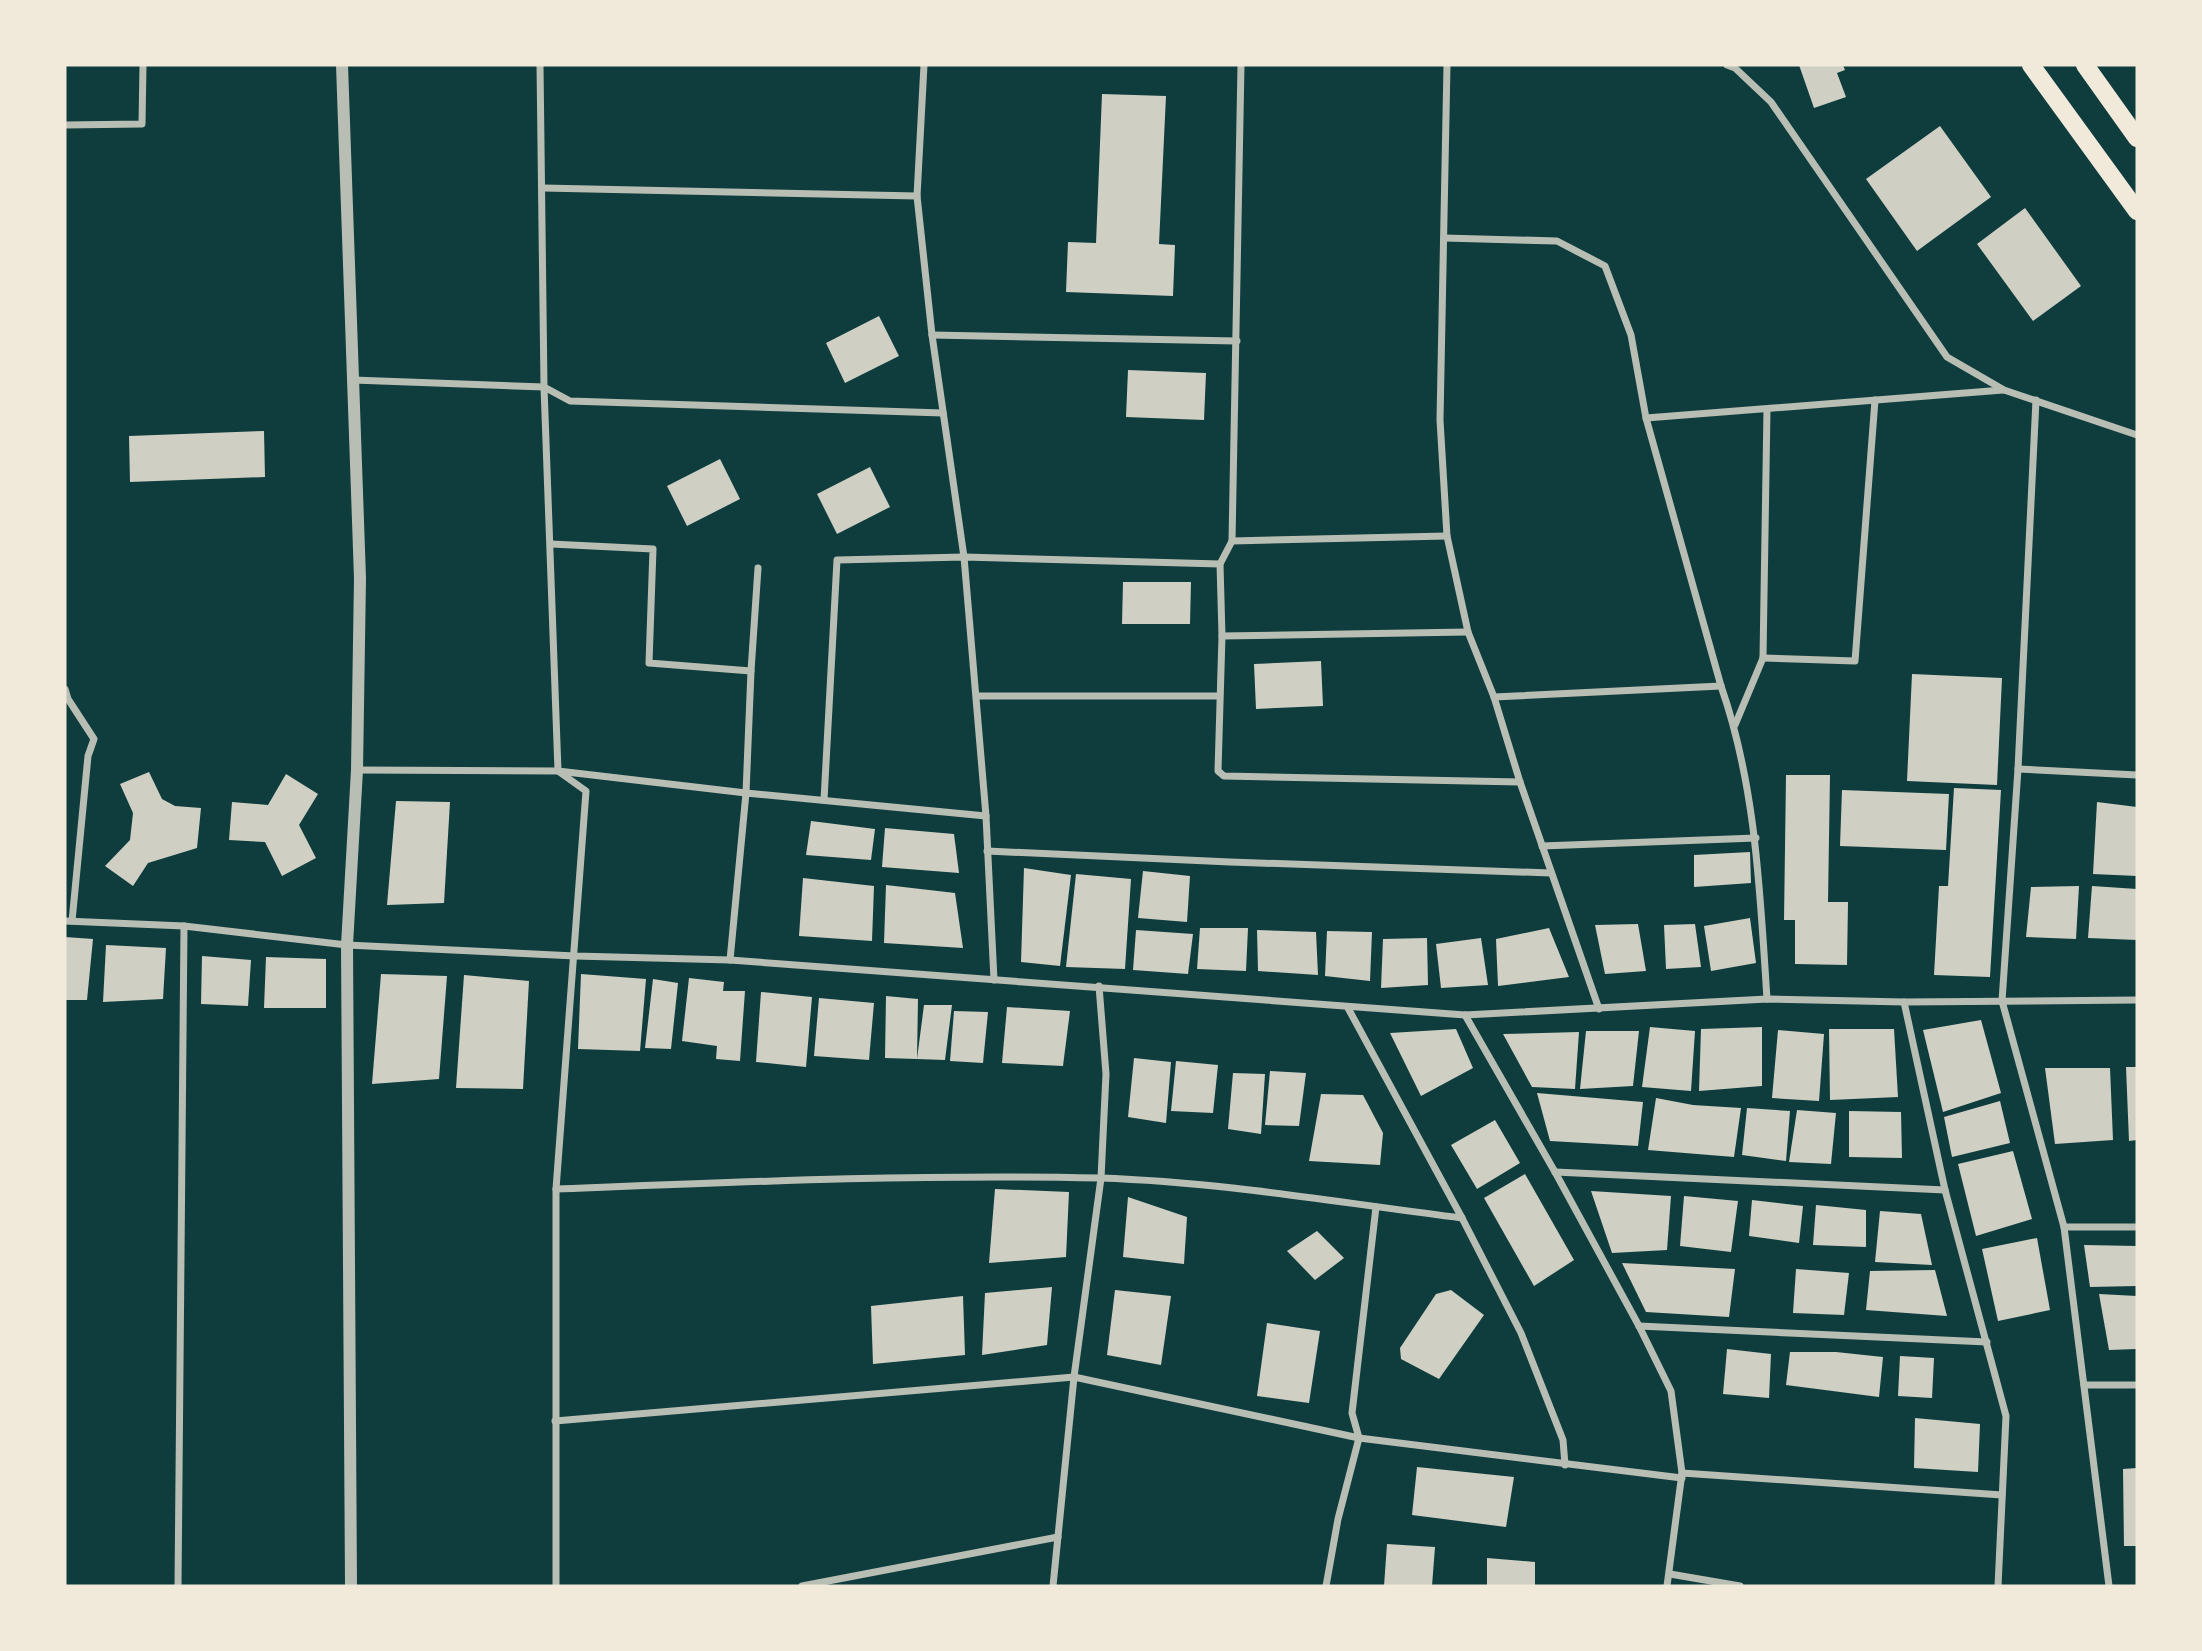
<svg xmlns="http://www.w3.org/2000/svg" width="2202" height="1651" viewBox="0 0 2202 1651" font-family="Quicksand,sans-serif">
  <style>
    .building { fill: #cfcfc3 }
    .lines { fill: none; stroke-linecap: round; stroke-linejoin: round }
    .minor { stroke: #b8beb3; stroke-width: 7 }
    .tertiary { stroke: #b8beb3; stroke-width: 12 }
    .primary { stroke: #f1e9da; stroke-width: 18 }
  </style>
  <rect width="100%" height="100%" fill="#0f3d3e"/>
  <g class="building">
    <path d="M1799 65H1843L1845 70 1837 73 1846 97 1814 108Z"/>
    <path d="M1102 94 1166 96 1159 244 1175 245 1173 296 1066 292 1068 242 1096 243Z"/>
    <path d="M1940 126 1991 197 1917 251 1866 179Z"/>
    <path d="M2025 208 2081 286 2033 321 1977 244Z"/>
    <path d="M879 316 899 356 845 383 826 343Z"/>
    <path d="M1128 370 1206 373 1204 420 1126 417Z"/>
    <path d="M264 431 265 477 130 482 129 436Z"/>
    <path d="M720 459 740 499 687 526 667 486Z"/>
    <path d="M870 467 890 507 837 534 817 494Z"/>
    <path d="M1123 582H1191L1190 624H1122Z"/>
    <path d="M1321 661 1323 706 1256 709 1254 664Z"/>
    <path d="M1912 674 2002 678 1997 785 1907 781Z"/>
    <path d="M149 772 162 799 175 806 201 808 197 848 148 863 133 886 105 866 130 840 133 813 120 784Z"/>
    <path d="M286 774 318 794 299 825 316 858 282 876 265 842 229 840 232 802 268 805Z"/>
    <path d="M1786 775H1830L1828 902H1848L1847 965 1795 964V920H1784Z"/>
    <path d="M1954 788 2001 790 1990 977 1934 975 1939 886H1948Z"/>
    <path d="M1842 790 1949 794 1946 850 1840 846Z"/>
    <path d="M396 801 450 802 444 903 387 905Z"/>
    <path d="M2097 802 2137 807V876L2093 874Z"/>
    <path d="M811 821 875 829 871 860 806 855Z"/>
    <path d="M885 828 954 834 959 873 882 867Z"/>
    <path d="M1750 852 1751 883 1694 887V855Z"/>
    <path d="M1024 868 1071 875 1060 966 1021 962Z"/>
    <path d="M1143 871 1190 876 1187 922 1138 918Z"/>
    <path d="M1076 874 1131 879 1125 969 1066 967Z"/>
    <path d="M803 878 874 886 872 941 799 936Z"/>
    <path d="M886 885 955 893 963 948 884 943Z"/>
    <path d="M2079 886 2076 939 2026 937 2031 887Z"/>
    <path d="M2092 886 2137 889V940L2088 938Z"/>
    <path d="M1750 918 1756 963 1711 971 1704 926Z"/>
    <path d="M1638 924 1646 971 1605 974 1595 925Z"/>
    <path d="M1695 924 1701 967 1666 969 1664 925Z"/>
    <path d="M1200 928H1248L1246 971 1197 969Z"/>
    <path d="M1549 928 1569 977 1498 986 1496 939Z"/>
    <path d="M1136 930 1193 934 1188 974 1133 970Z"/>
    <path d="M1257 930 1316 932 1318 975 1258 971Z"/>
    <path d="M1327 931 1372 932 1370 981 1325 976Z"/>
    <path d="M65 937 93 939 87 1000H65Z"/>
    <path d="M1427 938 1428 985 1381 988 1383 939Z"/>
    <path d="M1481 938 1488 985 1441 988 1436 944Z"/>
    <path d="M106 945 166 948 163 999 103 1002Z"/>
    <path d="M202 956 251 960 248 1006 201 1004Z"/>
    <path d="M266 957 326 959V1008H264Z"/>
    <path d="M381 974 447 976 439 1079 372 1084Z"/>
    <path d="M581 974 646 979 640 1051 578 1049Z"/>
    <path d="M464 975 529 981 523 1089 456 1088Z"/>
    <path d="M689 978 724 982 723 991H745L740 1061 716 1059 717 1046 682 1041Z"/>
    <path d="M653 979 678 983 671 1049 645 1048Z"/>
    <path d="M761 992 812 997 806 1067 756 1062Z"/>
    <path d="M886 996 918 999 917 1059 924 1005H952L945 1060 917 1059 885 1058Z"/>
    <path d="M819 998 874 1003 869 1060 814 1056Z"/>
    <path d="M1007 1007 1070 1011 1063 1066 1002 1063Z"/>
    <path d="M954 1011 988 1012 983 1063 950 1061Z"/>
    <path d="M1981 1020 2001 1093 1943 1112 1923 1030Z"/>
    <path d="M1650 1027 1695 1031 1691 1091 1642 1087Z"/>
    <path d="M1762 1027V1086L1699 1091 1701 1029Z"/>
    <path d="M1456 1029 1473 1068 1421 1096 1390 1033Z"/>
    <path d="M1829 1029H1894L1898 1097 1830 1100Z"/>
    <path d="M1778 1030 1824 1034 1819 1101 1772 1098Z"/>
    <path d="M1586 1031H1639L1633 1086 1580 1089Z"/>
    <path d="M1579 1032 1575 1089 1532 1087 1503 1034Z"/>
    <path d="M1134 1058 1171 1062 1166 1123 1128 1117Z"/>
    <path d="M1176 1061 1218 1065 1213 1113 1171 1111Z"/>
    <path d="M2126 1067H2137V1140L2129 1141Z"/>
    <path d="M2045 1068H2110L2113 1140 2055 1144Z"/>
    <path d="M1270 1071 1306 1073 1299 1126 1265 1125Z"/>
    <path d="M1233 1073 1265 1074 1261 1134 1228 1129Z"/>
    <path d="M1537 1093 1643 1102 1638 1146 1550 1141Z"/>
    <path d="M1321 1094 1363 1095 1383 1133 1380 1165 1309 1161Z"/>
    <path d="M1656 1098 1693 1105 1741 1108 1734 1157 1648 1150Z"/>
    <path d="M2000 1101 2010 1143 1952 1157 1944 1117Z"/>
    <path d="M1747 1108 1790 1111 1786 1161 1742 1155Z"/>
    <path d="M1797 1110 1836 1113 1831 1164 1789 1162Z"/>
    <path d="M1849 1111 1901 1112 1902 1158 1849 1157Z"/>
    <path d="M1495 1120 1520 1163 1477 1189 1451 1145Z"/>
    <path d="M2013 1151 2032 1219 1976 1236 1958 1164Z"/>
    <path d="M1525 1174 1574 1260 1534 1286 1484 1198Z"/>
    <path d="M995 1189 1069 1192 1066 1257 989 1263Z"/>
    <path d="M1591 1191 1671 1196 1667 1250 1612 1253Z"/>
    <path d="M1684 1196 1738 1201 1731 1252 1680 1246Z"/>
    <path d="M1128 1197 1187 1217 1184 1264 1123 1257Z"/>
    <path d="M1752 1200 1803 1206 1799 1243 1749 1236Z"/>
    <path d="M1816 1205 1866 1210V1247L1813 1245Z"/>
    <path d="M1880 1211 1921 1214 1932 1265 1875 1262Z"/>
    <path d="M1317 1231 1344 1258 1315 1280 1287 1251Z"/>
    <path d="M2037 1238 2050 1310 1998 1321 1982 1249Z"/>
    <path d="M2084 1245 2137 1246V1286L2090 1287Z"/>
    <path d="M1622 1263 1735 1269 1729 1317 1646 1312Z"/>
    <path d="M1796 1269 1849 1273 1844 1315 1793 1313Z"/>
    <path d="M1935 1270 1947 1316 1866 1310 1870 1271Z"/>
    <path d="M1052 1287 1047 1345 982 1355 985 1293Z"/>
    <path d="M1115 1290 1171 1296 1161 1365 1107 1355Z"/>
    <path d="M1451 1290 1484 1315 1439 1379 1401 1359 1400 1348 1436 1294Z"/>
    <path d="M2099 1294 2137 1296V1349L2109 1350Z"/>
    <path d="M963 1296 965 1355 873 1364 871 1306Z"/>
    <path d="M1267 1323 1320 1331 1309 1403 1257 1396Z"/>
    <path d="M1727 1349 1771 1354 1769 1398 1723 1394Z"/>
    <path d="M1790 1352H1836L1883 1357 1879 1397 1786 1385Z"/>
    <path d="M1900 1356 1934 1358 1932 1398 1898 1396Z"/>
    <path d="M1915 1418 1980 1424 1978 1472 1914 1468Z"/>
    <path d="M1417 1467 1514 1477 1506 1527 1412 1515Z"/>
    <path d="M2137 1468V1546H2124L2123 1469Z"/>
    <path d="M1387 1544 1435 1547 1432 1586H1384Z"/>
    <path d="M1487 1558 1535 1562V1586H1487Z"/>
  </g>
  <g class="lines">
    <g class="minor">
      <path d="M540 65 544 387 558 771 586 791 556 1189V1586"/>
      <path d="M924 65 917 196 932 335 964 557 986 816 994 980"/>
      <path d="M1241 65 1232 541 1220 564 1222 636 1218 771 1224 776 1520 782"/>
      <path d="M1447 65 1440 420 1447 536 1468 632 1494 697 1520 782 1599 1009"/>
      <path d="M1727 65 1735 68 1771 102 1947 357 2004 390 2137 435"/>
      <path d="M65 125 142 124 143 65"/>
      <path d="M543 188 917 196"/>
      <path d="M1444 238 1557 241 1605 266 1631 335 1646 418 1721 686C1756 786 1760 893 1767 999"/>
      <path d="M932 335 1237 341"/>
      <path d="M353 380 544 387 570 401 943 413"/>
      <path d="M2036 400 2018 769 2002 1001 2064 1227 2109 1586"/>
      <path d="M1646 418 2003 390"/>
      <path d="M1232 541 1447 536"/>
      <path d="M551 544 653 549 649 663 751 671"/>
      <path d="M1222 636 1468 632"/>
      <path d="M1763 658 1855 661 1875 400"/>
      <path d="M65 689 68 699 94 739 88 756 72 921"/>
      <path d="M977 696H1219"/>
      <path d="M1494 697 1721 686"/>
      <path d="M1735 725 1763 658 1767 409"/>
      <path d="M2018 769 2137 775"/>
      <path d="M357 770 558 771 746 793 986 816"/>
      <path d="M824 800 837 560 964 557 1220 564"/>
      <path d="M1542 846 1756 838"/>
      <path d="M987 851 1230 862 1551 873"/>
      <path d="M65 921 184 926 347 945 575 956 730 960 1465 1015 1767 999 1904 1002 2137 1000"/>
      <path d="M730 960 746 793 751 671 758 568"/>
      <path d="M1904 1002 1945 1190 2006 1416 1998 1586"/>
      <path d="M1348 1008 1462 1218 1521 1333 1563 1440 1565 1465"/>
      <path d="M1465 1015 1555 1172 1639 1326 1671 1391 1682 1473 1667 1586"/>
      <path d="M1555 1172 1945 1190"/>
      <path d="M556 1189C737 1182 919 1174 1100 1178 1222 1182 1342 1203 1462 1218"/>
      <path d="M2064 1227H2137"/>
      <path d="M1639 1326 1987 1342"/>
      <path d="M2084 1385H2137"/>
      <path d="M555 1421 1074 1377 1359 1438 1682 1478"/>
      <path d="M1682 1473 2002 1495"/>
      <path d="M1670 1574 1740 1586"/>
      <path d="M178 1586 184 926"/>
      <path d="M802 1586 1058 1537"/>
      <path d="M1053 1586 1074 1377 1101 1178 1106 1074 1099 986"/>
      <path d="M1326 1586 1338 1519 1359 1438 1352 1413 1376 1207"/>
    </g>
    <path class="tertiary" d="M342 65 360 578 357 770 347 945 351 1586"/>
    <g class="primary">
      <path d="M2031 65 2137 211"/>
      <path d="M2085 65 2137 138"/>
    </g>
  </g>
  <rect width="2202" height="1651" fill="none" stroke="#f1e9da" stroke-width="133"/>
</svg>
